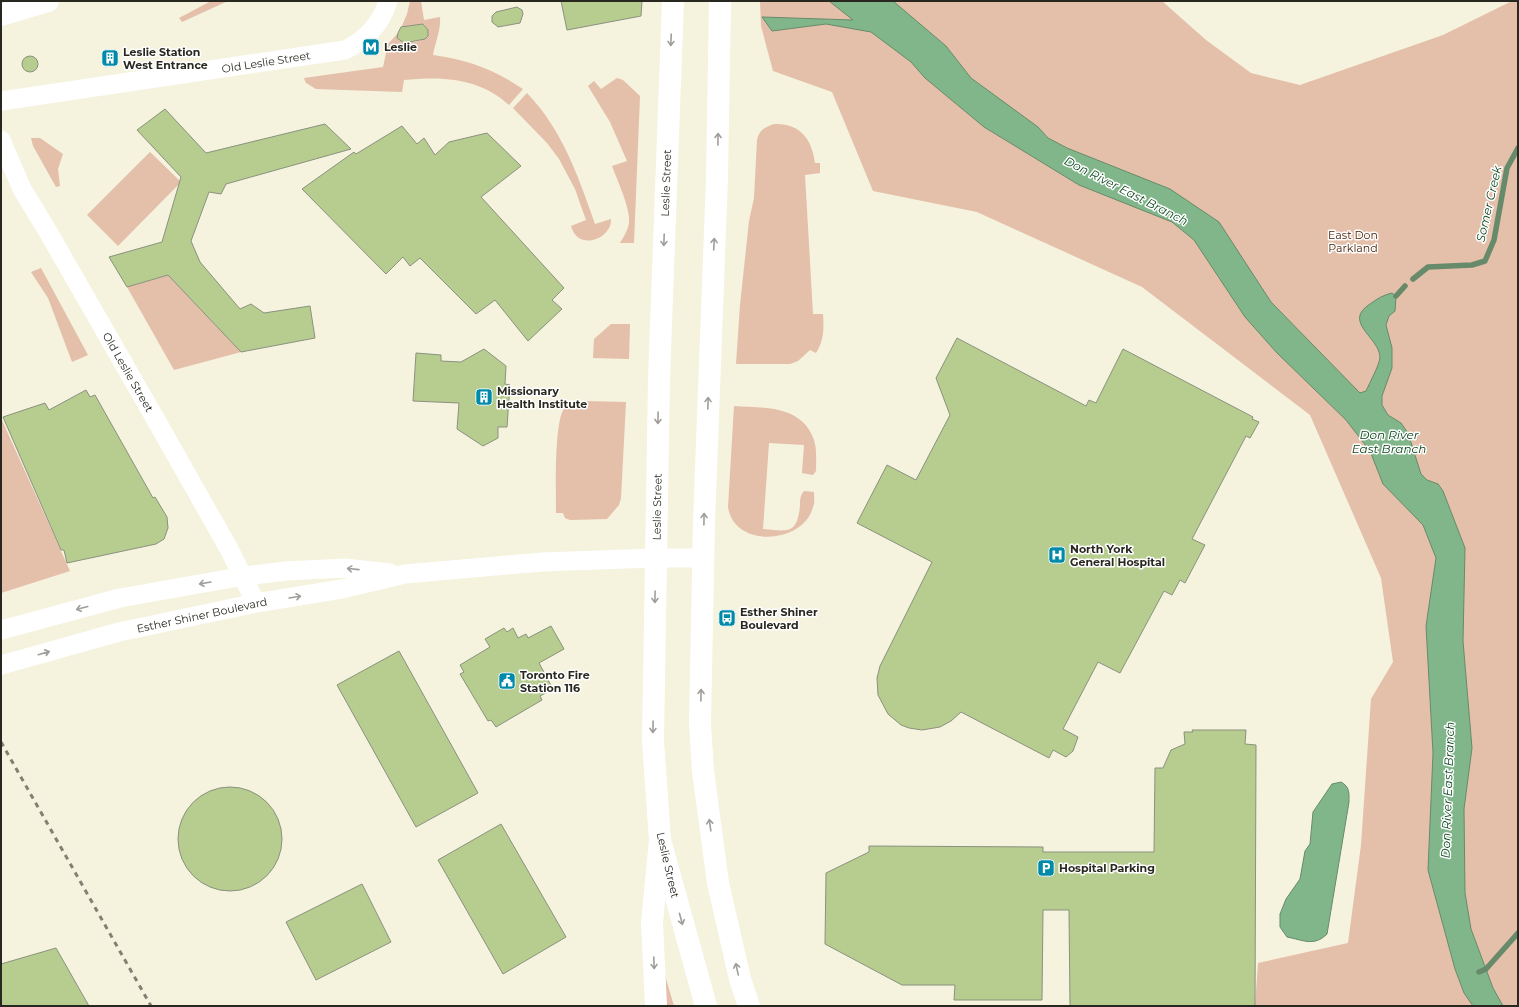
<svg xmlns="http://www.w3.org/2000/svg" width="1519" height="1007" viewBox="0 0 1519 1007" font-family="Montserrat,sans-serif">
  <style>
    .green { fill: #e4bfa9 }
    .water { fill: #81b68a; stroke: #678b6a }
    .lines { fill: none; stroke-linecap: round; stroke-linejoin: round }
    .stream { stroke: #678b6a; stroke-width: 5.5 }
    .building { fill: #b7cd90; stroke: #8a917f }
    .minor { stroke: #fff; stroke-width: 19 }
    .major { stroke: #fff; stroke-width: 22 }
    .highway { stroke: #fff; stroke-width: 22 }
    .rail { stroke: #828072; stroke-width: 3; stroke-dasharray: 5 5; stroke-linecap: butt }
    .oneway { stroke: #9f9e9b }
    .labels { text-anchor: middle; stroke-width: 3; stroke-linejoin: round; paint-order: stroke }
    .poi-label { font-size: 11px; font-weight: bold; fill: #292820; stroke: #fff; text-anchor: start }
    .street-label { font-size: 11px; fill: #292820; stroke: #fff }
    .park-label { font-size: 11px; fill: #472106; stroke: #fff }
    .water-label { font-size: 12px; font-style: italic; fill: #0c481e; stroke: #fff }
  </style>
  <rect width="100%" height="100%" fill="#f5f2dd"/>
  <g class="green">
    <path d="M211 1H228L182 22 179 18Z"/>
    <path d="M410 1H421L424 20 440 17C441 30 435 43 433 55 468 60 493 69 523 89L509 105C480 78 442 76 404 80L402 92 316 89 306 83 304 78 383 67 388 44 398 33V39L403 43C413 42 428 42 428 30L424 24 401 28 407 14Z"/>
    <path d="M760 1H1162L1206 40 1251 73 1300 85 1443 35 1512 1H1518V1006H1255L1258 963 1348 943 1361 845 1371 699 1393 662 1381 578 1310 415 1142 287 977 212 873 191 832 92 773 71 761 26Z"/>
    <path d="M617 78 623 80 640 96 634 243H620C624 236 628 230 629 223 631 209 617 180 612 166L627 161 610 122 588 86 594 81 601 89Z"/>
    <path d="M527 93C563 131 578 176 595 224L611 219C612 239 578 252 571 226L586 220 575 189 559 159 547 143 513 108Z"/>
    <path d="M774 124C801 123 812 140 815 163H820V173L805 175 813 314H823C824 329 824 340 816 353L810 350 798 361 790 364H736L740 305 749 221 754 198 757 140C759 130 765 127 774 124Z"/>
    <path d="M31 138H40L63 154 58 169 60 186 56 187 33 146Z"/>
    <path d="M150 152 181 182 118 246 87 215Z"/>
    <path d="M41 268 88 355 72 362 48 298 31 272Z"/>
    <path d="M168 275 241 352 174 370 127 287Z"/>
    <path d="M611 324H630L629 359 593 358 594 339Z"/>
    <path d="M583 401 626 402 621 498 619 505 607 519 570 520 565 518 563 513H556C556 493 554 422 564 409 569 402 575 402 583 401Z"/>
    <path d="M734 406C764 408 802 405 814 440 817 450 816 461 816 471L813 475 802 473 804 445 769 443 763 529C788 531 797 535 800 506 800 500 800 496 804 491L814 492C814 497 815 503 813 507 804 544 734 549 728 507Z"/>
    <path d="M1 418 70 571 1 593Z"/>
    <path d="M664 972 674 1006H666Z"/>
  </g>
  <g class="water">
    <path d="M829 1H893L946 46 971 78 1038 127 1048 138 1067 148 1170 189 1219 222 1271 302 1360 393 1366 391C1369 384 1380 364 1380 357 1379 337 1342 322 1370 304 1377 299 1383 295 1392 293L1396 296 1395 311 1389 316 1386 325 1392 348V368L1382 396V405L1388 415 1401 423 1408 433 1421 474 1427 480 1438 484 1443 491 1465 548 1463 641 1472 748 1464 809 1465 893 1471 929 1493 988 1503 1006H1473L1464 993 1455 969 1428 870 1433 753 1426 626 1436 558 1423 525 1383 484 1370 451 1346 420 1277 353 1245 317 1194 240 1172 222 1079 185 984 127 925 78 911 62 871 32 826 24 772 31 762 17 853 20Z"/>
    <path d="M1341 782C1350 787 1349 793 1349 802L1327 934C1314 947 1303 940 1287 937L1280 927V914L1286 899 1300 879 1305 851 1310 844 1313 812 1332 784Z"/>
  </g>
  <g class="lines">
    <g class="stream">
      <path d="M1413 279 1428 267 1472 265 1485 261 1494 240 1507 168 1518 148"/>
      <path d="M1396 296 1405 286"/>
      <path d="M1479 972 1486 969 1518 933"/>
    </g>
  </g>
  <g class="building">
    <path d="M561 1H642L641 16 567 30Z"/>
    <path d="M517 7 522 10 523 14 520 23 498 27 492 22V16L496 12Z"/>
    <path d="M423 24 428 30V36L425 39 404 43 397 38 398 33 401 27Z"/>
    <circle cx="30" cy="64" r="8"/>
    <path d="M165 109 206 153 325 124 351 149 226 184 221 194 209 192 191 241 200 262 240 309 251 304 264 313 310 306 315 338 241 352 168 275 127 287 109 257 162 242 181 177 137 130Z"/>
    <path d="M402 126 417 144 424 138 435 155 449 142 487 133 521 166 481 197 564 288 552 300 562 309 528 341 495 300 476 314 420 258 410 266 403 257 386 274 302 189 354 152 356 154Z"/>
    <path d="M957 338 1086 406 1089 400 1096 403 1123 349 1253 417 1252 419 1259 422 1250 438 1246 436 1192 539 1205 545 1185 583 1180 580 1172 595 1164 591 1120 673 1098 662 1063 729 1078 737 1073 751 1066 757 1053 750 1049 758 961 712 951 721 940 727 922 730 909 728 901 725 888 714 878 695 877 678 880 666 932 562 857 523 887 465 916 480 950 415 936 378Z"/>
    <path d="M484 349 506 366 505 384 510 385 507 427H498V438L483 446 457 429 459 403 413 401 416 353 441 355V361L461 362Z"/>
    <path d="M86 390 90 397 95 395 153 498 155 497 167 517 168 528 164 539 156 544 67 563 64 550H61L3 417 45 403 49 410Z"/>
    <path d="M551 626 564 649 539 663 553 689 540 696 542 700 496 727 491 720 488 721 460 674 464 672 460 665 490 647 485 639 504 628 507 632 513 628 518 638 526 634 528 638Z"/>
    <path d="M399 651 478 793 416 827 337 685Z"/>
    <path d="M1192 730H1246L1245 744 1256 745 1255 1006H1070L1069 910H1043L1042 1000H954L955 985H902L825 944 826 873 869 852V846L1043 847V852H1154L1155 768H1163L1171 750 1185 744 1184 732H1193Z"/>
    <circle cx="230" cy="839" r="52"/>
    <path d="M501 824 566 937 503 974 438 860Z"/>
    <path d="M362 884 391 942 316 980 286 922Z"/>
    <path d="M56 948 89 1006H1V964Z"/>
  </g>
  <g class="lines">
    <g class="minor">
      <path d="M1 101 345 50C366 40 381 24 388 1"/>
      <path d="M1 140 22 189 47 230 160 427 229 549 256 603"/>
      <path d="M1 630 120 598 244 576 286 571 345 568 390 573"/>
      <path d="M1 665 119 632 256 603 342 589 405 574 542 562 656 558H704"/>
    </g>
    <g class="major">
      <path d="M673 1 659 379 653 741 660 840 706 1006"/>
      <path d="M720 1 717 178 704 522 700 723 703 771 718 883 740 979 749 1006"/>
      <path d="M1 15 48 1"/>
    </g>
    <path class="highway" d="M656 1006 652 923 660 840"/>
    <path class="rail" d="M1 742 151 1006"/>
  </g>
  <defs><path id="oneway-shaft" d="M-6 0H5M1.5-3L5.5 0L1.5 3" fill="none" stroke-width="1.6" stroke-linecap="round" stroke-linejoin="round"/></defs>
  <g class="oneway">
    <use href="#oneway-shaft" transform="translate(671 40) rotate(92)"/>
    <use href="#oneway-shaft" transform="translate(718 139) rotate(-89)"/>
    <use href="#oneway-shaft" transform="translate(664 240) rotate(92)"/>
    <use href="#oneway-shaft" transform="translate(714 244) rotate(-87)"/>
    <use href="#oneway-shaft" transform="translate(708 403) rotate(-88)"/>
    <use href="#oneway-shaft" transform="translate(658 418) rotate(91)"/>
    <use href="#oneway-shaft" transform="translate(704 519) rotate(-89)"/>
    <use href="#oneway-shaft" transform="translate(353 569) rotate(-174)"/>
    <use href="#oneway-shaft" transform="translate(205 583) rotate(170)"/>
    <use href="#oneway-shaft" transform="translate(295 597) rotate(-9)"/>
    <use href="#oneway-shaft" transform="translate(655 597) rotate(91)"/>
    <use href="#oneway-shaft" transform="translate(82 608) rotate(165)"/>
    <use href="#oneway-shaft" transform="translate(44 653) rotate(-16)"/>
    <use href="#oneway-shaft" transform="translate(701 695) rotate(-89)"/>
    <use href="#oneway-shaft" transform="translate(653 727) rotate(91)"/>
    <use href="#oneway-shaft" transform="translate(710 825) rotate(-98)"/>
    <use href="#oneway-shaft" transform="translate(681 919) rotate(75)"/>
    <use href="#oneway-shaft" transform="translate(654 963) rotate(88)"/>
    <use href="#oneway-shaft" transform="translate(737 969) rotate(-102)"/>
  </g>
  <defs>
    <symbol id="metro-square" viewBox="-11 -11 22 22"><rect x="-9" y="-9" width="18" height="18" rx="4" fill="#008aaa" stroke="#fff"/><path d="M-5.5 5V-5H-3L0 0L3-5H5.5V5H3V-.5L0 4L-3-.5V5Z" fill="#fff"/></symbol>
    <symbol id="building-square" viewBox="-11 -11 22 22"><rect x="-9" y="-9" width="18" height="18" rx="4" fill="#008aaa" stroke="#fff"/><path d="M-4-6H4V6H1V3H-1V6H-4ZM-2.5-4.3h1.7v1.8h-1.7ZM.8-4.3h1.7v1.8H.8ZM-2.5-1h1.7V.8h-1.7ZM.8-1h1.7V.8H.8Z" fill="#fff"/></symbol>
    <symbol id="hospital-square" viewBox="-11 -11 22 22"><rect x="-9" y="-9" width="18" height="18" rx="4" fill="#008aaa" stroke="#fff"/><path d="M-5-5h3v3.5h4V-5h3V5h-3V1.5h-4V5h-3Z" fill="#fff"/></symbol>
    <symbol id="bus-square" viewBox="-11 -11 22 22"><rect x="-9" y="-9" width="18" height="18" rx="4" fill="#008aaa" stroke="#fff"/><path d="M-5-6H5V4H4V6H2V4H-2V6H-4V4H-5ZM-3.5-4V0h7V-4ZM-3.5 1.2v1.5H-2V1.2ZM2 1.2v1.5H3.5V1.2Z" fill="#fff"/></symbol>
    <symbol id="civic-square" viewBox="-11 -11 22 22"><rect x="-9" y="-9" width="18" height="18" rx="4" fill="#008aaa" stroke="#fff"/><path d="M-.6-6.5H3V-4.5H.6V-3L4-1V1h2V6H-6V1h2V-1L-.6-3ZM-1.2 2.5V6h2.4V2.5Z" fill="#fff"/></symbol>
    <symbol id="parking-square" viewBox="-11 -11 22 22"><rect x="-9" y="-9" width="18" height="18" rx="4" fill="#008aaa" stroke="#fff"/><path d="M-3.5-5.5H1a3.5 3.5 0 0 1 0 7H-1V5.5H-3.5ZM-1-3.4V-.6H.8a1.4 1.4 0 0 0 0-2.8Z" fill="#fff"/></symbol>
  </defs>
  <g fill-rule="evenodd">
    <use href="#metro-square" x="361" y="37" width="20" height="20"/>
    <use href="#building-square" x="100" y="48" width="20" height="20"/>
    <use href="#building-square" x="474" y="387" width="20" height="20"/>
    <use href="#hospital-square" x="1047" y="545" width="20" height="20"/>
    <use href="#bus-square" x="717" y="608" width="20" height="20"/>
    <use href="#civic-square" x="497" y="671" width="20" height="20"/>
    <use href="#parking-square" x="1036" y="858" width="20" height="20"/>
  </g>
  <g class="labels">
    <g class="poi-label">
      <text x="384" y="51">Leslie</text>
      <text x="123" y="56">Leslie Station<tspan x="123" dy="13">West Entrance</tspan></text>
      <text x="497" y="395">Missionary<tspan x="497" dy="13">Health Institute</tspan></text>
      <text x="1070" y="553">North York<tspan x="1070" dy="13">General Hospital</tspan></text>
      <text x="740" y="616">Esther Shiner<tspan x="740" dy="13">Boulevard</tspan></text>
      <text x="520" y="679">Toronto Fire<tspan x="520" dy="13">Station 116</tspan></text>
      <text x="1059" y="872">Hospital Parking</text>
    </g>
    <g class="street-label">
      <text transform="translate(266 62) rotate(-9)" y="4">Old Leslie Street</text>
      <text transform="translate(666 183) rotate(-88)" y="4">Leslie Street</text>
      <text transform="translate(128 372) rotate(60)" y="4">Old Leslie Street</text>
      <text transform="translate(657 507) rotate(-89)" y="4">Leslie Street</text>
      <text transform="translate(202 615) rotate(-12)" y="4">Esther Shiner Boulevard</text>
      <text transform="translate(668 865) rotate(77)" y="4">Leslie Street</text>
    </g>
    <g class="park-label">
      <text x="1353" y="239">East Don<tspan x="1353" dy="13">Parkland</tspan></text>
    </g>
    <g class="water-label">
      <text transform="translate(1126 191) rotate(27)" y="4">Don River East Branch</text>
      <text transform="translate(1489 204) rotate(-77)" y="4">Somer Creek</text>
      <text x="1389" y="439">Don River<tspan x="1389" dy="14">East Branch</tspan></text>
      <text transform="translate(1448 790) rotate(-88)" y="4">Don River East Branch</text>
    </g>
  </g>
  <rect width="1519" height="1007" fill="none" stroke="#292820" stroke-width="4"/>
</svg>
